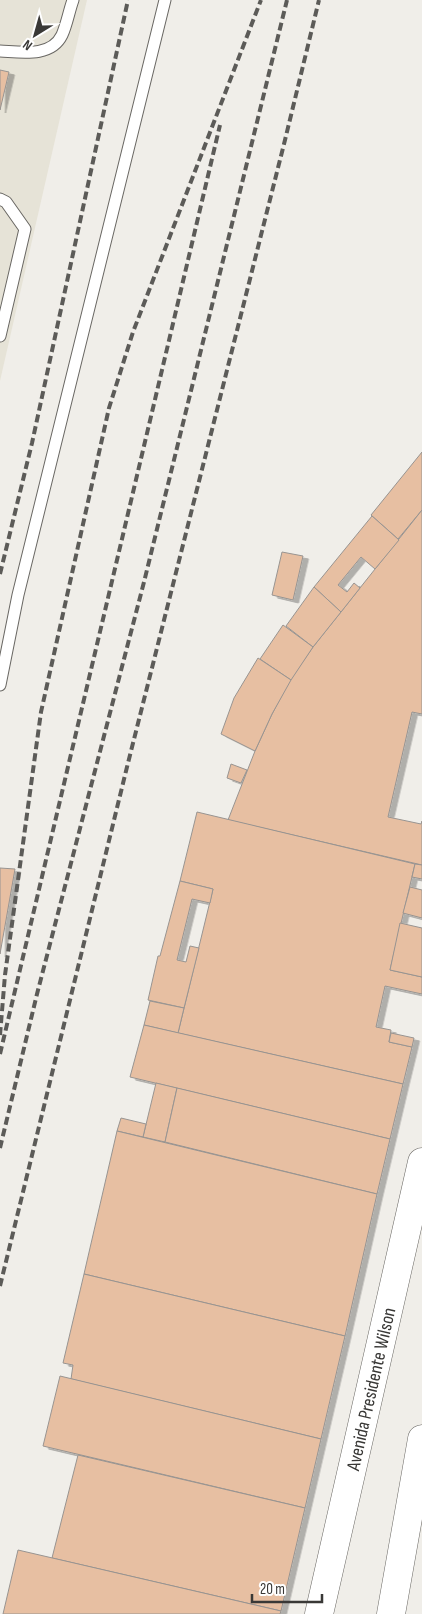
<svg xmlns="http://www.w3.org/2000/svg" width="422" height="1614" viewBox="0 0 422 1614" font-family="'Sofia Sans Condensed',sans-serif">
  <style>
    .built { fill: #e6e3d7 }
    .building { fill: #e7bfa2; stroke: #989491; filter: url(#shadow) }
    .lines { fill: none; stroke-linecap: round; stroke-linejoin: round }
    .service-casing { stroke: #696763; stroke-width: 13 }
    .secondary-casing { stroke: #696763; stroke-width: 29 }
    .trunk-casing { stroke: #696763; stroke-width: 29 }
    .service { stroke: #fff; stroke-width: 11 }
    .secondary { stroke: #fff; stroke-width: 28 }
    .trunk { stroke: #fff; stroke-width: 28 }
    .rail { stroke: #5c5b58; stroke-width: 4; stroke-dasharray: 8 4; stroke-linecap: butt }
    .labels { text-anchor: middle; stroke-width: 4; stroke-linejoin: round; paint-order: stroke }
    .street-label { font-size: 19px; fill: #393836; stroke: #fff }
  </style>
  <defs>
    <filter id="shadow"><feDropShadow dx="5.5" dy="3" stdDeviation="0" flood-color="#0004"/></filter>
  </defs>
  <rect width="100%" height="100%" fill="#f0eee9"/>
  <path class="built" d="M0 0H87L0 381Z"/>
  <g class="building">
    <path d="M0 70 9 72 0 110Z"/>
    <path d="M422 452V510L398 539 371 515Z"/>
    <path d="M422 510V714L412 712 388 817 421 824 422 821V865L228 820 255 751 272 714 290 680 313 647Z"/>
    <path d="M372 516 399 540 375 569 361 557 338 585 347 592 354 583 360 588 341 612 314 587Z"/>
    <path d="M282 552 303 556 293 600 272 595Z"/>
    <path d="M314 587 341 612 313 647 286 626Z"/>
    <path d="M283 625 313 647 291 680 260 659Z"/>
    <path d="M258 658 291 680 272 714 255 751 221 734 234 698Z"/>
    <path d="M231 764 247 770 241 783 227 778Z"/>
    <path d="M197 812 415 864 390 970 422 977V994L385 986 376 1027 391 1030 389 1042 412 1047 403 1084 178 1033 213 889 180 881Z"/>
    <path d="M415 864 422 865V879L412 877Z"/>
    <path d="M0 868 15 869 0 954Z"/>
    <path d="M180 881 213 889 210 903 192 899 177 960 186 962 190 946 199 948 184 1008 148 1000 158 956H160Z"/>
    <path d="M410 887 422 890V918L403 913Z"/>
    <path d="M400 923 422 928V977L390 970Z"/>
    <path d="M150 1001 184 1008 178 1033 144 1025Z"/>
    <path d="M144 1025 403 1084 390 1139 130 1077Z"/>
    <path d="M391 1033 414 1038 412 1047 389 1042Z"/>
    <path d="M156 1083 177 1088 165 1142 143 1137Z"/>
    <path d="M177 1088 390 1139 377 1194 165 1142Z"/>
    <path d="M121 1118 146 1124 143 1137 117 1131Z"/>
    <path d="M117 1131 377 1194 345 1336 84 1274Z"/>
    <path d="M84 1274 345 1336 321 1439 71 1379 73 1365 63 1363Z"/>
    <path d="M60 1376 321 1439 305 1508 43 1446Z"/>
    <path d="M78 1455 305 1508 281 1611 52 1558Z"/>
    <path d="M18 1550 281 1611 280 1614H3Z"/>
  </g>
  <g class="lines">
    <defs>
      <g id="service">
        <path d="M0 51C20 52 51 58 62 35 67 24 69 11 73 0"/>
        <path d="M0 199 6 202 25 229 0 336"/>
        <path d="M0 685 18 595 165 0"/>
      </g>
      <g id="secondary">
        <path id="s1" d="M319 1614 422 1162"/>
      </g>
      <path id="trunk" d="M391 1614 422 1439"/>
    </defs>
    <use href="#service" class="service-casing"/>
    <use href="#secondary" class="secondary-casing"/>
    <use href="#trunk" class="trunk-casing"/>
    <use href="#service" class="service"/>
    <use href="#secondary" class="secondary"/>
    <use href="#trunk" class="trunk"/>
    <g class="rail">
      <path d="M0 574 32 443 128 0"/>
      <path d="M0 1035 5 975 41 712 109 408 133 332 261 0"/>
      <path d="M0 1054 220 125"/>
      <path d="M0 1148 37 994 144 582 287 0"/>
      <path d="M0 1286 127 767 285 140 319 0"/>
    </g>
  </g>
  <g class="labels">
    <g class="street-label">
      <text dy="7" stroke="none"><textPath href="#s1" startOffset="231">Avenida Presidente Wilson</textPath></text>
    </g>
  </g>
  <g transform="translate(35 35) rotate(217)" stroke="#ffffff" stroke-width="4" paint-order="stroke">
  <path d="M0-4L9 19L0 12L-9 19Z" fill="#393836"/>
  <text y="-8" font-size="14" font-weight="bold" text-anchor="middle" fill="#393836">N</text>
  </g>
  <path d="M252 1594v8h70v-8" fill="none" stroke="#393836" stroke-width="2.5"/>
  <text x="260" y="1594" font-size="15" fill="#393836" stroke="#ffffff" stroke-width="4" paint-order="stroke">20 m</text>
</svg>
